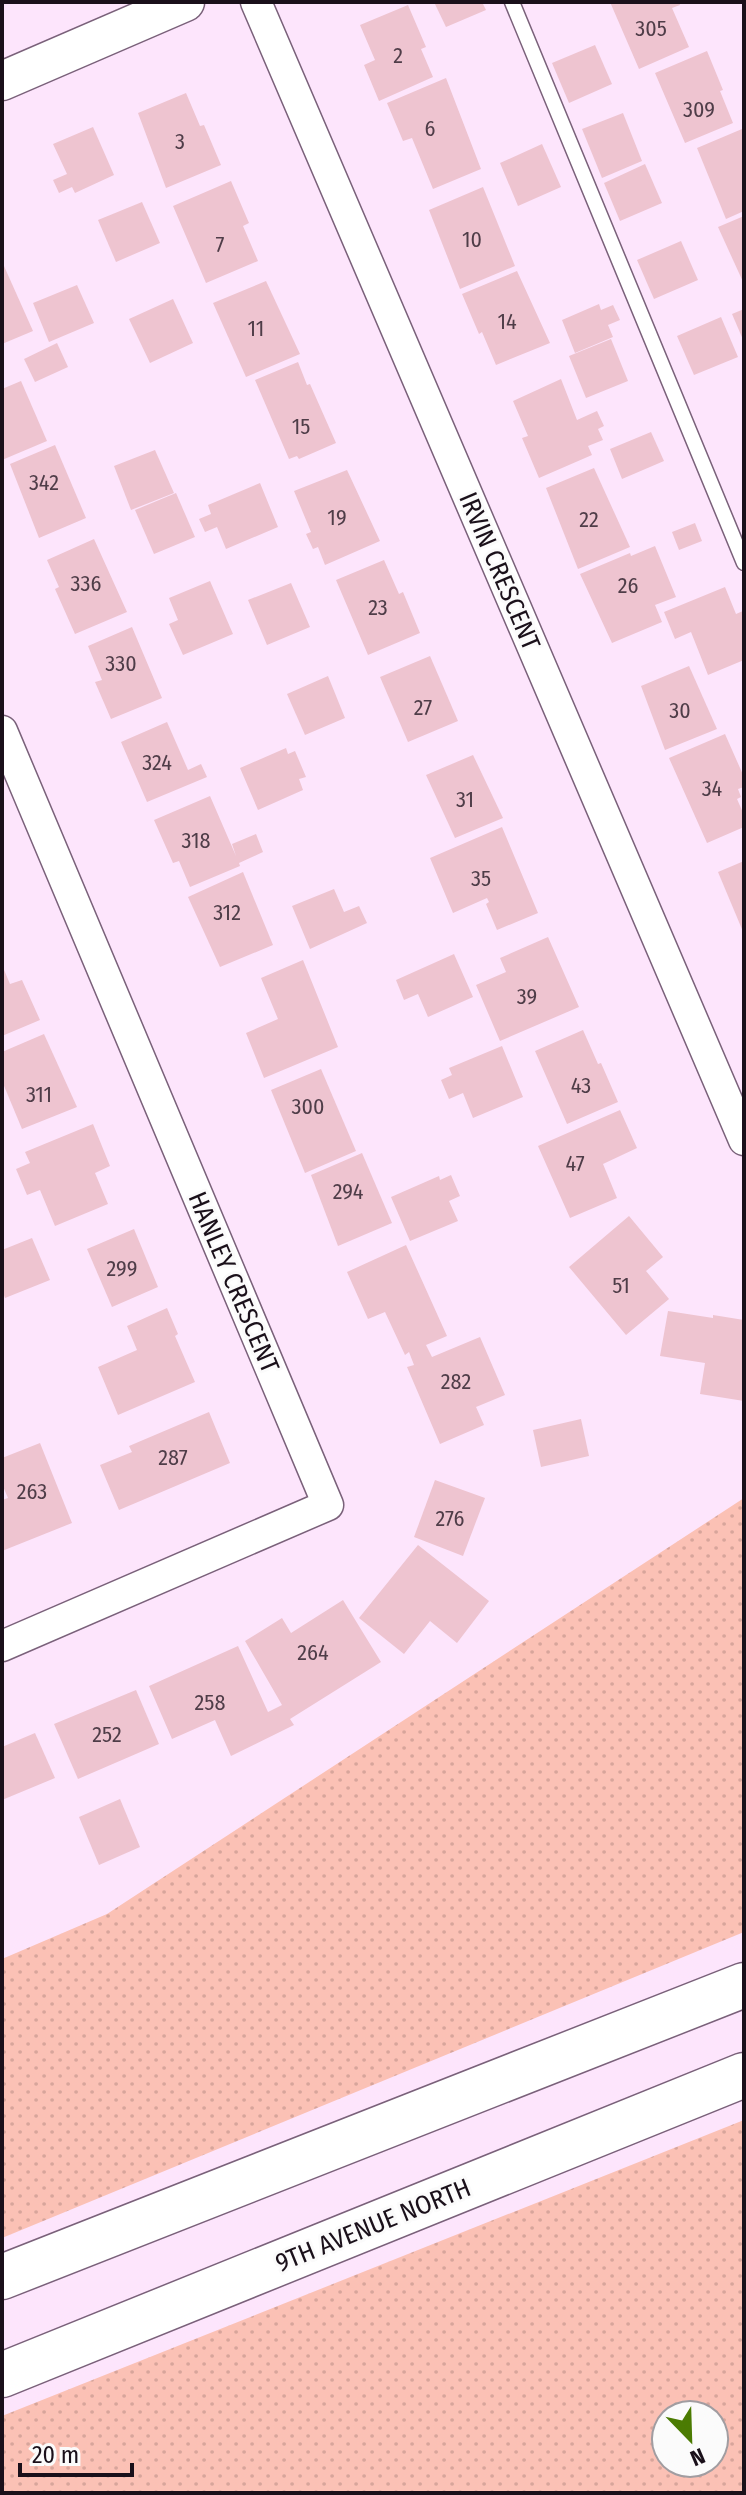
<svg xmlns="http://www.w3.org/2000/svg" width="746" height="2495" viewBox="0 0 746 2495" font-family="'Fira Sans Condensed',sans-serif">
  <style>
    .grass { fill: url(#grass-dots); fill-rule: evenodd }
    .building { fill: #eec4d0 }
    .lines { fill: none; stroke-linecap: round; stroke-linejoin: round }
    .service-casing { stroke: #7a617a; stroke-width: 17 }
    .minor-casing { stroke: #7a617a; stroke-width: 33 }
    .tertiary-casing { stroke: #7a617a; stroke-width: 41 }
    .primary-casing { stroke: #7a617a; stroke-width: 47 }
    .service { stroke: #fff; stroke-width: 14 }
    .minor { stroke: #fff; stroke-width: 30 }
    .tertiary { stroke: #fff; stroke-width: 38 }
    .primary { stroke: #fff; stroke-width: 44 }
    .labels { text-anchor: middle; stroke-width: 6; stroke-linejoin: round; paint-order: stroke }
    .number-label { font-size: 22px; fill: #4f3d48 }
    .street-label { font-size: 26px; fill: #1a101a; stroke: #fbfbfb }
  </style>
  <defs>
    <pattern id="grass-dots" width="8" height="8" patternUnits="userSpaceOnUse" patternTransform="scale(2)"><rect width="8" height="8" fill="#fbc1b5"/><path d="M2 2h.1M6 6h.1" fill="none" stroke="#d7a59b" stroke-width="1.8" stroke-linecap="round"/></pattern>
  </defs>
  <rect width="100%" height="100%" fill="#fde5fc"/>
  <g class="grass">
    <path d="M744 1498V1932L2 2238V1959L107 1914Z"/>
    <path d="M744 2120V2493H2V2416ZM666 2415H714V2463H666Z"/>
  </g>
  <g class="building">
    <path d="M434 2H482L486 10 446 27Z"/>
    <path d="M610 2H679L680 5 672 8 689 47 639 69Z"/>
    <path d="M408 5 426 47 421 49 433 77 379 101 364 65 375 60 360 25Z"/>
    <path d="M595 45 612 84 569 103 552 63Z"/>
    <path d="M707 51 723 90 720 91 733 123 685 143 655 73Z"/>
    <path d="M446 78 481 169 433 189 412 138 403 141 387 103Z"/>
    <path d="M186 93 200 126 204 125 221 165 166 188 138 113Z"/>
    <path d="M623 113 642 161 602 178 582 129Z"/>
    <path d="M93 127 114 175 75 193 72 187 59 193 53 180 67 174 53 144Z"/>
    <path d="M742 129 744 135V211L726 219 697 148Z"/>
    <path d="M542 144 561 187 518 206 500 163Z"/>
    <path d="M645 164 662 203 620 221 604 183Z"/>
    <path d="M231 181 249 223 243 226 258 261 206 283 173 206Z"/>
    <path d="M483 187 515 266 460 289 429 210Z"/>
    <path d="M142 202 160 243 116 262 98 220Z"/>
    <path d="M744 216V284L718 227Z"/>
    <path d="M681 241 698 280 654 299 637 260Z"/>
    <path d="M4 266 33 331 2 344V267Z"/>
    <path d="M517 271 550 343 496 365 482 332 479 334 462 294Z"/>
    <path d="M266 281 300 354 246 377 213 303Z"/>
    <path d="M77 285 94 323 49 342 33 303Z"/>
    <path d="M173 299 193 343 150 363 129 319Z"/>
    <path d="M599 304 601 310 613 305 620 320 608 325 613 337 575 353 562 320Z"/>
    <path d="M744 309V342L732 314Z"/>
    <path d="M721 317 738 357 694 375 677 336Z"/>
    <path d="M611 339 628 381 586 398 569 356Z"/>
    <path d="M57 343 68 367 35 382 24 359Z"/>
    <path d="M298 362 307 385 310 384 336 443 299 459 297 456 289 459 255 380Z"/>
    <path d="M561 379 577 420 597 411 604 426 598 429 603 440 588 446 592 455 539 478 522 438 528 436 513 401Z"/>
    <path d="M21 381 47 441 2 460V389Z"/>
    <path d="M651 432 664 461 622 479 610 449Z"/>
    <path d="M55 445 86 518 39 538 10 464Z"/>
    <path d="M155 450 174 493 131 510 114 466Z"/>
    <path d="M594 468 630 547 578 569 546 488Z"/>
    <path d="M347 470 380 541 325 565 318 547 313 549 306 534 311 532 294 491Z"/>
    <path d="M260 483 278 527 226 549 217 527 205 532 199 519 211 514 208 505Z"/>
    <path d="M176 493 195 537 154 554 135 510Z"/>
    <path d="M695 523 702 541 679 550 672 532Z"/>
    <path d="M94 539 127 612 75 634 55 589 59 587 47 560Z"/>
    <path d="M655 546 676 597 655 605 662 622 612 643 580 574 630 553 631 556Z"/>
    <path d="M384 560 399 594 403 592 420 633 368 655 336 580Z"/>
    <path d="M210 581 233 634 183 655 169 624 178 620 169 598Z"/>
    <path d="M291 583 310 627 267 645 248 600Z"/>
    <path d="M725 587 736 614 743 611 744 615V660L708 675 691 632 675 639 664 612Z"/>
    <path d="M132 627 162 698 111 719 95 682 102 680 88 646Z"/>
    <path d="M430 656 458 721 408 742 380 677Z"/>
    <path d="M689 666 717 729 665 750 641 686Z"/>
    <path d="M328 676 345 718 305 735 287 694Z"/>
    <path d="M167 722 188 770 201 764 207 777 147 802 121 742Z"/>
    <path d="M725 734 744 777V787L738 789 741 797 737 799 744 815V827L707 843 669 758Z"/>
    <path d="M286 748 288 754 295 751 306 777 299 779 303 790 258 810 240 768Z"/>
    <path d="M473 755 503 818 455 838 426 775Z"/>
    <path d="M210 796 236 856 232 844 256 834 263 852 239 863 240 866 190 887 179 861 173 863 154 820Z"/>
    <path d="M502 827 538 913 497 930 486 904 489 902 487 898 453 913 430 858Z"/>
    <path d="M744 861V934L718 872Z"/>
    <path d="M243 872 273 945 220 967 188 897Z"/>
    <path d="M334 889 344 912 359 906 367 923 310 949 292 906Z"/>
    <path d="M548 937 579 1007 500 1041 476 985 506 972 500 958Z"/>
    <path d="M454 954 473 997 428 1017 418 994 404 1000 396 980Z"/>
    <path d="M303 960 338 1047 264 1078 246 1033 278 1019 261 978Z"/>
    <path d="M2 965 10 984 22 980 40 1020 2 1036Z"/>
    <path d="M583 1030 598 1064 601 1063 618 1102 567 1124 535 1051Z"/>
    <path d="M44 1034 77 1107 22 1129 2 1081V1052Z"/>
    <path d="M502 1046 523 1097 473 1118 463 1093 449 1099 441 1080 452 1075 449 1068Z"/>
    <path d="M321 1069 356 1151 305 1173 271 1090Z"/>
    <path d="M620 1110 637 1148 603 1164 617 1198 570 1218 538 1146Z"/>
    <path d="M93 1124 110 1166 95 1173 108 1204 55 1226 40 1190 27 1195 16 1169 30 1163 25 1152Z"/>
    <path d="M362 1153 392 1223 338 1246 311 1175Z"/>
    <path d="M451 1175 460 1196 449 1201 458 1221 410 1241 391 1197 439 1176 440 1180Z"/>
    <path d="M629 1216 663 1257 646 1271 669 1299 626 1335 569 1267Z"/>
    <path d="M134 1229 158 1287 112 1307 87 1249Z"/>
    <path d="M32 1238 50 1280 5 1298 2 1290V1250Z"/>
    <path d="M406 1245 447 1336 426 1345 432 1357 480 1337 505 1395 476 1407 484 1425 440 1444 407 1367 414 1365 409 1352 405 1355 385 1312 368 1319 347 1272Z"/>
    <path d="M167 1308 178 1334 175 1336 195 1382 118 1415 98 1367 137 1350 127 1326Z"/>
    <path d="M668 1311 713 1318V1315L744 1320V1401L700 1394 705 1363 660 1356Z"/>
    <path d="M209 1412 230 1463 119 1510 100 1465 132 1452 129 1446Z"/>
    <path d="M581 1419 589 1456 541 1467 533 1430Z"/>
    <path d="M40 1443 72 1523 2 1551V1500L8 1498 2 1484V1458Z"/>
    <path d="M435 1480 485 1498 463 1556 414 1537Z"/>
    <path d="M418 1545 489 1601 457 1643 430 1621 404 1654 359 1618Z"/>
    <path d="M343 1600 381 1662 290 1719 294 1725 231 1756 215 1720 172 1739 149 1686 238 1646 268 1712 282 1705 245 1641 282 1618 291 1633Z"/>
    <path d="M136 1690 159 1744 78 1779 54 1724Z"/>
    <path d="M35 1733 55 1778 2 1800V1747Z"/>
    <path d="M120 1799 140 1847 99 1865 79 1817Z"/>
  </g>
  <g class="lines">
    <defs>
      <path id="service" d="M512 2 744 563"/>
      <g id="minor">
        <path d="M256 2 744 1140"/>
        <path d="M2 731 328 1505 2 1646"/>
      </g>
      <path id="tertiary" d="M2 81 185 2"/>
      <g id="primary">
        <path d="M2 2277 744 1985"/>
        <path d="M2 2375 744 2075"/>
      </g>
    </defs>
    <use href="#service" class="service-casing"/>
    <use href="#minor" class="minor-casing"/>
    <use href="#tertiary" class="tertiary-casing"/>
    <use href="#primary" class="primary-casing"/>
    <use href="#service" class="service"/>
    <use href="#minor" class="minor"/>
    <use href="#tertiary" class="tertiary"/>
    <use href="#primary" class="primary"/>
  </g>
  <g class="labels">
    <g class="number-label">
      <text x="651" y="36">305</text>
      <text x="398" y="63">2</text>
      <text x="699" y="117">309</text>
      <text x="430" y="136">6</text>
      <text x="180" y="149">3</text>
      <text x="472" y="247">10</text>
      <text x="220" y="252">7</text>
      <text x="507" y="329">14</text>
      <text x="256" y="336">11</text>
      <text x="301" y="434">15</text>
      <text x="44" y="490">342</text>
      <text x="337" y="525">19</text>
      <text x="589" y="527">22</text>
      <text x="86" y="591">336</text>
      <text x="628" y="593">26</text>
      <text x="378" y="615">23</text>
      <text x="121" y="671">330</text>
      <text x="423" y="715">27</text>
      <text x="680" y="718">30</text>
      <text x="157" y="770">324</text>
      <text x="712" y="796">34</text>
      <text x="465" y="807">31</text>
      <text x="196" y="848">318</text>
      <text x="481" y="886">35</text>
      <text x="227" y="920">312</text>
      <text x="527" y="1004">39</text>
      <text x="581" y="1093">43</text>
      <text x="39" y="1102">311</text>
      <text x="308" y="1114">300</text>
      <text x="575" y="1171">47</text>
      <text x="348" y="1199">294</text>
      <text x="122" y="1276">299</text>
      <text x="621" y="1293">51</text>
      <text x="456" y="1389">282</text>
      <text x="173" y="1465">287</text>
      <text x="32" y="1499">263</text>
      <text x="450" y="1526">276</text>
      <text x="313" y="1660">264</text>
      <text x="210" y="1710">258</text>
      <text x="107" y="1742">252</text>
    </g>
    <g class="street-label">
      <text transform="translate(500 571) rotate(67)" y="9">IRVIN CRESCENT</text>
      <text transform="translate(234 1282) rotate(67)" y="9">HANLEY CRESCENT</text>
      <text transform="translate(373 2225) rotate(-22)" y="9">9TH AVENUE NORTH</text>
    </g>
  </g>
  <rect width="746" height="2495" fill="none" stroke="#1a101a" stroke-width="8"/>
  <g transform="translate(690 2439) rotate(157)"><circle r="38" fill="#fbfbfb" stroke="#a19da1" stroke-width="2"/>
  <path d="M0-6L14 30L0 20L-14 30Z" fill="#4b7b02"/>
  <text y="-12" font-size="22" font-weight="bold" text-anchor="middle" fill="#1a101a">N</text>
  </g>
  <path d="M20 2463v12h112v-12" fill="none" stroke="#1a101a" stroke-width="4"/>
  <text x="32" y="2463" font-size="24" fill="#1a101a" stroke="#fbfbfb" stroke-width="6" paint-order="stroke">20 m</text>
</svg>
